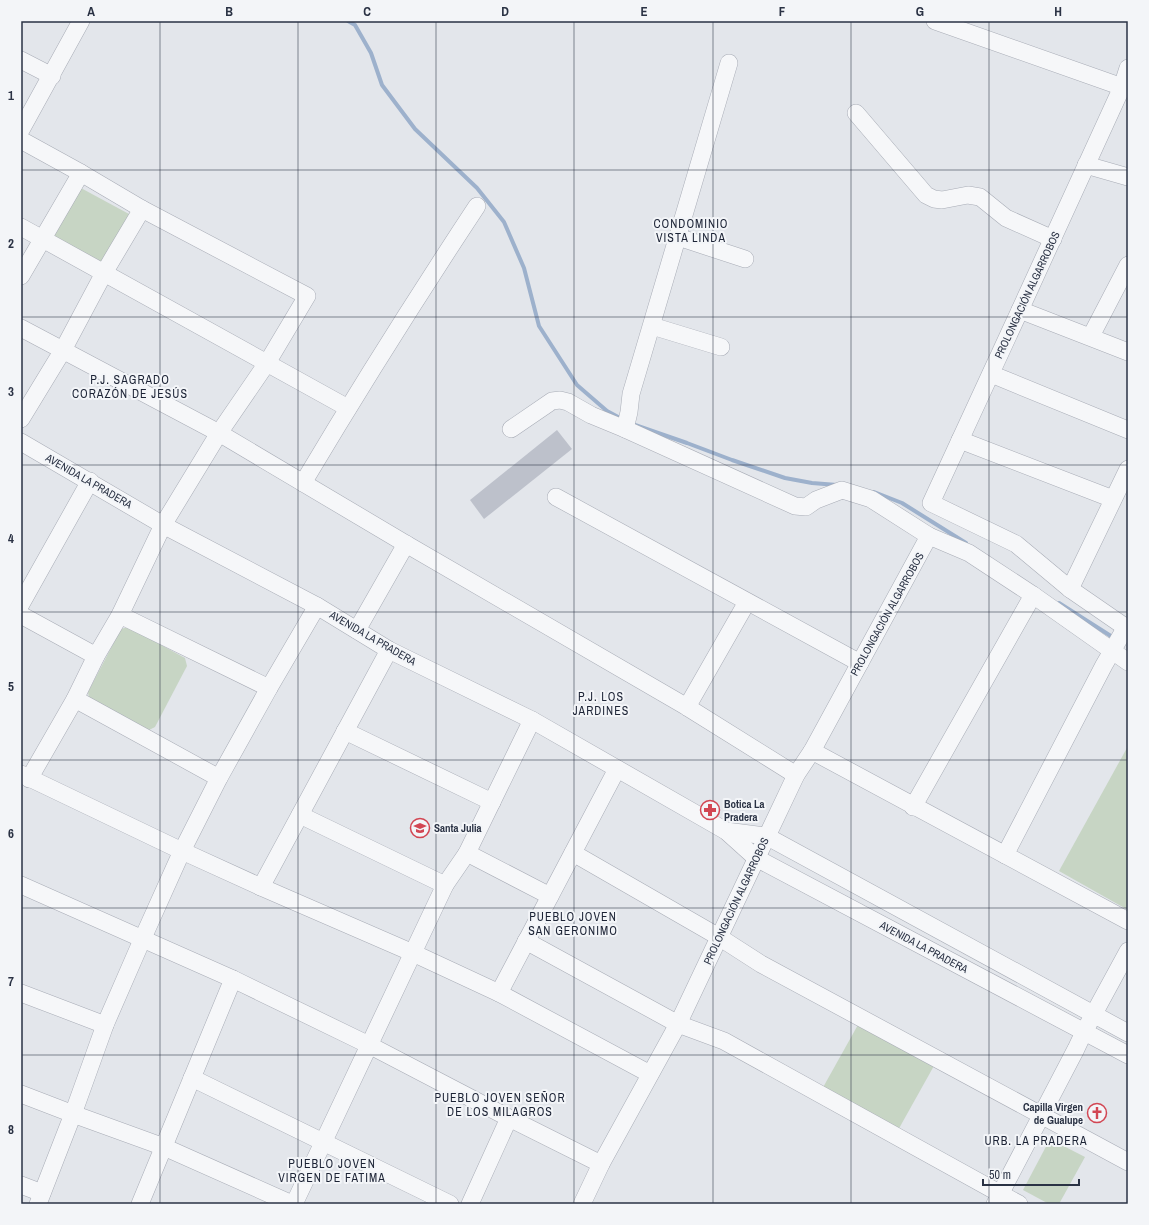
<svg xmlns="http://www.w3.org/2000/svg" width="1149" height="1225" viewBox="0 0 1149 1225" font-family="'Archivo Narrow',sans-serif">
  <style>
    .green { fill: #c7d5c4 }
    .lines { fill: none; stroke-linecap: round; stroke-linejoin: round }
    .stream { stroke: #9db1cc; stroke-width: 4 }
    .building { fill: #bdc1cb }
    .minor-casing { stroke: #a8acb6; stroke-width: 18 }
    .minor { stroke: #f6f7f9; stroke-width: 17 }
    .grid { fill: none; stroke: #2a3244; stroke-width: 1; stroke-opacity: 0.55 }
    .labels { text-anchor: middle; stroke-width: 4; stroke-linejoin: round; paint-order: stroke }
    .street-label { font-size: 11px; fill: #2a3244; stroke: #f3f5f8 }
    .poi-label { font-size: 11px; font-weight: bold; fill: #2a3244; stroke: #f3f5f8; text-anchor: start }
    .neighbourhood-label { font-size: 12px; letter-spacing: 1px; fill: #1c2335; stroke: #f3f5f8 }
    .neatline { fill: none; stroke: #2a3244; stroke-width: 1.5 }
    .grid-label { font-size: 13px; text-anchor: middle; font-weight: bold; fill: #2a3244 }
  </style>
  <rect width="100%" height="100%" fill="#e3e6eb"/>
  <g class="green">
    <path d="M79 187 129 214 102 268 50 240Z"/>
    <path d="M128 627 185 658 187 666 155 727 149 730 89 698 88 692 121 629Z"/>
    <path d="M1128 746V910L1059 871Z"/>
    <path d="M859 1023 935 1064 897 1132 821 1091Z"/>
    <path d="M1050 1139 1085 1157 1059 1204H1049L1023 1190Z"/>
  </g>
  <g class="lines">
    <g class="stream">
      <path d="M348 21 355 25 371 53 382 85 415 129 477 188 504 222 524 268 539 326 577 385 607 411 620 418"/>
      <path d="M635 425 687 443 732 460 785 478 812 483 837 485"/>
      <path d="M874 492 902 503 966 543"/>
      <path d="M1059 603 1114 638"/>
    </g>
  </g>
  <path class="building" d="M557 430 572 449 484 519 470 500Z"/>
  <g class="lines">
    <defs>
      <g id="minor">
        <path d="M935 21 1128 89"/>
        <path d="M21 60 52 76"/>
        <path d="M1128 68 1122 87 1020 310 931 503 1016 544 1070 589 1128 629"/>
        <path d="M856 113 926 195 934 199 942 200 968 195 980 197 1006 218 1053 239"/>
        <path d="M21 130 81 21"/>
        <path d="M21 140 81 173 142 209 307 296 267 363 219 433 163 525 120 615 96 656 75 699 29 779"/>
        <path d="M1086 165 1128 177"/>
        <path d="M21 227 348 408"/>
        <path d="M678 237 745 259"/>
        <path d="M21 276 81 173"/>
        <path d="M1020 310 1128 352"/>
        <path d="M652 326 721 347"/>
        <path d="M21 328 219 433 406 544 687 707 796 775"/>
        <path d="M1091 336 1128 265"/>
        <path d="M991 374 1128 430"/>
        <path d="M21 419 63 350 104 273 142 209"/>
        <path d="M511 429 552 401 560 400 568 402 591 415 625 429 795 506 806 507 816 500 842 490 871 499 929 536 969 553 1033 595 1128 662"/>
        <path d="M625 429 629 412 631 394 729 63"/>
        <path d="M960 440 1113 499"/>
        <path d="M21 442 163 525 317 606 389 650 532 720 726 831 756 858 1128 1055"/>
        <path d="M303 483C359 389 417 297 477 206"/>
        <path d="M556 497 860 663"/>
        <path d="M1070 589 1128 469"/>
        <path d="M21 604 90 481"/>
        <path d="M21 615 96 656"/>
        <path d="M120 615 269 688"/>
        <path d="M357 630 406 544"/>
        <path d="M75 699 219 778"/>
        <path d="M687 707 747 602"/>
        <path d="M345 731 492 802"/>
        <path d="M812 751 1128 921"/>
        <path d="M21 774 182 851 261 887 413 953 499 993 650 1074"/>
        <path d="M913 807 1033 595"/>
        <path d="M300 815 445 885"/>
        <path d="M726 831 766 836 1128 1033"/>
        <path d="M467 853 550 896"/>
        <path d="M573 853 719 937 761 964 1128 1162"/>
        <path d="M1005 855 1104 665 1123 632 1128 626"/>
        <path d="M21 885 233 979 369 1045 509 1118 601 1164"/>
        <path d="M261 887 389 650"/>
        <path d="M526 941 678 1024 724 1041 1019 1204"/>
        <path d="M21 993 105 1025"/>
        <path d="M499 993 617 769"/>
        <path d="M192 1078 450 1204"/>
        <path d="M21 1094 73 1114 164 1147 292 1204"/>
        <path d="M21 1185 42 1193"/>
        <path d="M38 1204 73 1114 105 1025 142 940 182 851 219 778 269 688 317 606"/>
        <path d="M140 1204 233 979"/>
        <path d="M294 1204 445 885 467 853 532 720"/>
        <path d="M470 1204 509 1118"/>
        <path d="M582 1204 601 1164 678 1024 796 775 812 751 929 536"/>
        <path d="M995 1204 1076 1049 1084 1032 1128 951"/>
      </g>
    </defs>
    <use href="#minor" class="minor-casing"/>
    <use href="#minor" class="minor"/>
  </g>
  <path class="grid" d="M160 21V1204M298 21V1204M436 21V1204M574 21V1204M713 21V1204M851 21V1204M989 21V1204M21 170H1128M21 317H1128M21 465H1128M21 612H1128M21 760H1128M21 908H1128M21 1055H1128"/>
  <defs>
    <symbol id="pharmacy-ring" viewBox="-11 -11 22 22"><circle r="9.5" fill="#f3f5f8" stroke="#d24653" stroke-width="1.5"/><path d="M-2-6h4v4h4v4h-4v4h-4v-4h-4v-4h4Z" fill="#d24653"/></symbol>
    <symbol id="school-ring" viewBox="-11 -11 22 22"><circle r="9.5" fill="#f3f5f8" stroke="#d24653" stroke-width="1.5"/><path d="M0-5L7-2L0 1L-7-2ZM-4 1L0 2.5L4 1V4Q0 6-4 4Z" fill="#d24653"/></symbol>
    <symbol id="church-ring" viewBox="-11 -11 22 22"><circle r="9.5" fill="#f3f5f8" stroke="#d24653" stroke-width="1.5"/><path d="M-1.2-6h2.4v3.5h3.3v2.4h-3.3V6h-2.4V-.1h-3.3v-2.4h3.3Z" fill="#d24653"/></symbol>
  </defs>
  <g fill-rule="evenodd">
    <use href="#pharmacy-ring" x="699" y="799" width="22" height="22"/>
    <use href="#school-ring" x="409" y="817" width="22" height="22"/>
    <use href="#church-ring" x="1086" y="1102" width="22" height="22"/>
  </g>
  <g class="labels">
    <g class="street-label">
      <text transform="translate(1027 295) rotate(-65)" y="4">PROLONGACIÓN ALGARROBOS</text>
      <text transform="translate(89 481) rotate(30)" y="4">AVENIDA LA PRADERA</text>
      <text transform="translate(887 614) rotate(-61)" y="4">PROLONGACIÓN ALGARROBOS</text>
      <text transform="translate(373 638) rotate(30)" y="4">AVENIDA LA PRADERA</text>
      <text transform="translate(736 901) rotate(-65)" y="4">PROLONGACIÓN ALGARROBOS</text>
      <text transform="translate(924 947) rotate(28)" y="4">AVENIDA LA PRADERA</text>
    </g>
    <g class="poi-label">
      <text x="724" y="808">Botica La<tspan x="724" dy="13">Pradera</tspan></text>
      <text x="434" y="832">Santa Julia</text>
      <text x="1083" y="1111" text-anchor="end">Capilla Virgen<tspan x="1083" dy="13">de Gualupe</tspan></text>
    </g>
    <g class="neighbourhood-label">
      <text x="691" y="228">CONDOMINIO<tspan x="691" dy="14">VISTA LINDA</tspan></text>
      <text x="130" y="384">P.J. SAGRADO<tspan x="130" dy="14">CORAZÓN DE JESÚS</tspan></text>
      <text x="601" y="701">P.J. LOS<tspan x="601" dy="14">JARDINES</tspan></text>
      <text x="573" y="921">PUEBLO JOVEN<tspan x="573" dy="14">SAN GERONIMO</tspan></text>
      <text x="500" y="1102">PUEBLO JOVEN SEÑOR<tspan x="500" dy="14">DE LOS MILAGROS</tspan></text>
      <text x="1036" y="1145">URB. LA PRADERA</text>
      <text x="332" y="1168">PUEBLO JOVEN<tspan x="332" dy="14">VIRGEN DE FATIMA</tspan></text>
    </g>
  </g>
  <rect width="1149" height="1225" fill="none" stroke="#f3f5f8" stroke-width="44"/>
  <path d="M983 1179v6h96v-6" fill="none" stroke="#2a3244" stroke-width="2"/>
  <text x="989" y="1179" font-size="12" fill="#2a3244" stroke="#f3f5f8" stroke-width="3" paint-order="stroke">50 m</text>
  <rect x="22" y="22" width="1105" height="1181" class="neatline"/>
  <g class="grid-label">
    <text x="91" y="16">A</text>
    <text x="229" y="16">B</text>
    <text x="367" y="16">C</text>
    <text x="505" y="16">D</text>
    <text x="644" y="16">E</text>
    <text x="782" y="16">F</text>
    <text x="920" y="16">G</text>
    <text x="1058" y="16">H</text>
    <text x="11" y="100">1</text>
    <text x="11" y="248">2</text>
    <text x="11" y="396">3</text>
    <text x="11" y="543">4</text>
    <text x="11" y="691">5</text>
    <text x="11" y="838">6</text>
    <text x="11" y="986">7</text>
    <text x="11" y="1134">8</text>
  </g>
</svg>
